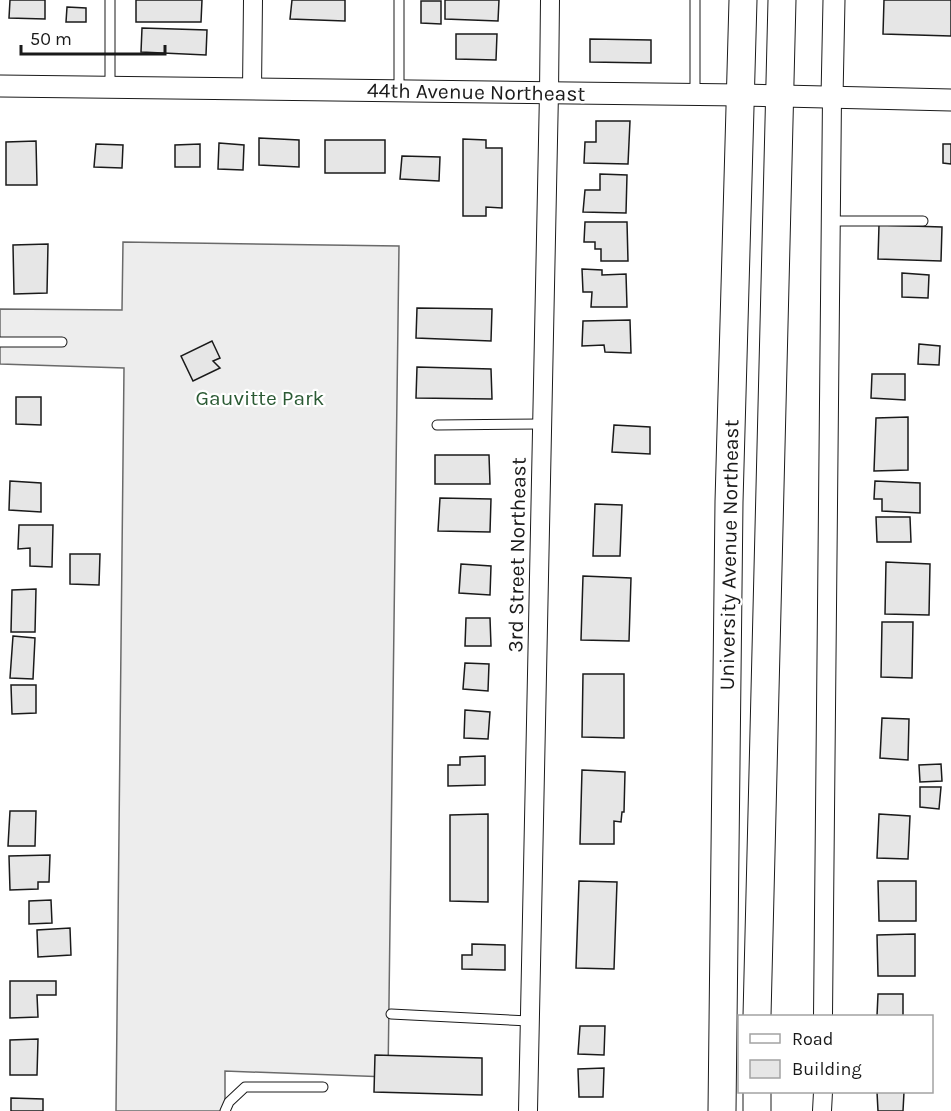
<svg xmlns="http://www.w3.org/2000/svg" width="951" height="1111" viewBox="0 0 951 1111" font-family="Karla,sans-serif">
  <style>
    .built { fill: #ededed; stroke: #6a6a6a; stroke-width: 1.5 }
    .building { fill: #e6e6e6; stroke: #1a1a1a; stroke-width: 1.5 }
    .lines { fill: none; stroke-linecap: round; stroke-linejoin: round }
    .service-casing { stroke: #1a1a1a; stroke-width: 11 }
    .minor-casing { stroke: #1a1a1a; stroke-width: 20 }
    .tertiary-casing { stroke: #1a1a1a; stroke-width: 23 }
    .primary-casing { stroke: #1a1a1a; stroke-width: 29 }
    .service { stroke: #fff; stroke-width: 9 }
    .minor { stroke: #fff; stroke-width: 18 }
    .tertiary { stroke: #fff; stroke-width: 21 }
    .primary { stroke: #fff; stroke-width: 27 }
    .labels { text-anchor: middle; stroke-width: 4.5; stroke-linejoin: round; paint-order: stroke }
    .street-label { font-size: 21px; fill: #1a1a1a; stroke: #fff }
    .park-label { font-size: 21px; fill: #2b5a34; stroke: #fff }
  </style>
  <rect width="100%" height="100%" fill="#fff"/>
  <path class="built" d="M123 242 399 246 388 1077 225 1071V1111H116L124 368 0 364V309L122 310Z"/>
  <g class="building">
    <path d="M10 0H45V19L9 18Z"/>
    <path d="M136 0H202L201 22H136Z"/>
    <path d="M292 0H345V21L290 19Z"/>
    <path d="M445 0H499L498 21 445 19Z"/>
    <path d="M884 0H951V36L883 34Z"/>
    <path d="M421 1H441V24L421 23Z"/>
    <path d="M67 7 86 8V22H66Z"/>
    <path d="M142 28 207 30 206 55 141 52Z"/>
    <path d="M456 34H497L496 60 456 59Z"/>
    <path d="M590 39 651 40V63L590 62Z"/>
    <path d="M596 121H630L628 164 584 163 585 142H596Z"/>
    <path d="M259 138 299 140V167L259 165Z"/>
    <path d="M463 139 486 140V148H502V208L486 207V216H463Z"/>
    <rect x="325" y="140" width="60" height="33"/>
    <path d="M36 141 37 185H6V142Z"/>
    <path d="M219 143 244 145 243 170 218 169Z"/>
    <path d="M96 144 123 145 122 168 94 167Z"/>
    <path d="M200 144V167H175V145Z"/>
    <path d="M943 144H951V164L943 163Z"/>
    <path d="M402 156 440 157 439 181 400 179Z"/>
    <path d="M600 174 627 175 626 213 583 212 585 190H600Z"/>
    <path d="M585 222H627L628 261H601V249H595V242H584Z"/>
    <path d="M879 225 942 227 941 261 878 259Z"/>
    <path d="M48 244 47 293 14 294 13 245Z"/>
    <path d="M582 269 602 270V275L626 274 627 307H591L592 292H583Z"/>
    <path d="M902 273 929 275 928 298 902 297Z"/>
    <path d="M417 308 492 309 491 341 416 338Z"/>
    <path d="M630 320 631 353 605 352 604 345 582 346 583 321Z"/>
    <path d="M212 341 220 358 213 361 220 368 193 381 181 356Z"/>
    <path d="M919 344 940 346 939 365 918 364Z"/>
    <path d="M417 367 491 369 492 399 416 398Z"/>
    <path d="M872 374H905V400L871 398Z"/>
    <path d="M16 397H41V425L16 424Z"/>
    <path d="M908 417V470L874 471 876 418Z"/>
    <path d="M614 425 650 427V454L612 452Z"/>
    <path d="M435 455H489L490 484H435Z"/>
    <path d="M10 481 41 483V512L9 510Z"/>
    <path d="M875 481 920 483V513L882 511V499H874Z"/>
    <path d="M440 498 491 499 490 532 438 531Z"/>
    <path d="M595 504 622 505 620 556H593Z"/>
    <path d="M876 517H910L911 542H877Z"/>
    <path d="M19 525H53L52 567 30 566V548L18 549Z"/>
    <path d="M70 554H100L99 585 70 584Z"/>
    <path d="M886 562 930 564 929 615 885 614Z"/>
    <path d="M461 564 491 566 490 595 459 593Z"/>
    <path d="M583 576 631 578 629 641 581 640Z"/>
    <path d="M36 589 35 632H11L12 590Z"/>
    <path d="M466 618H490L491 646H465Z"/>
    <path d="M882 622H913L912 678 881 677Z"/>
    <path d="M13 636 35 638 33 679 10 678Z"/>
    <path d="M465 663 489 664 488 691 463 689Z"/>
    <path d="M583 674H624V738L582 737Z"/>
    <path d="M11 685H36V713L12 714Z"/>
    <path d="M465 710 490 712 488 739 464 738Z"/>
    <path d="M882 718 909 719 908 760 880 758Z"/>
    <path d="M485 756V785L448 786V765H460V757Z"/>
    <path d="M941 764 942 781 920 782 919 765Z"/>
    <path d="M582 770 625 772 624 812H622L621 822 614 821V844H580Z"/>
    <path d="M920 787H941L939 809 920 807Z"/>
    <path d="M10 811H36L35 846H8Z"/>
    <path d="M488 814V902L450 901V815Z"/>
    <path d="M879 814 910 816 908 859 877 858Z"/>
    <path d="M50 855 49 882H38V889L10 890 9 856Z"/>
    <path d="M579 881 617 882 614 969 576 968Z"/>
    <path d="M878 881H916V921H879Z"/>
    <path d="M51 900 52 923 29 924V901Z"/>
    <path d="M70 928 71 955 38 957 37 930Z"/>
    <path d="M915 934V976H878L877 935Z"/>
    <path d="M472 944 505 945V970L462 969V955H472Z"/>
    <path d="M10 981H56V995H37L38 1017 10 1018Z"/>
    <path d="M878 994H903V1016H877Z"/>
    <path d="M580 1026H605L604 1055 578 1054Z"/>
    <path d="M38 1039 37 1075H10V1040Z"/>
    <path d="M375 1055 482 1058V1095L374 1092Z"/>
    <path d="M604 1068 603 1097H579L578 1069Z"/>
    <path d="M877 1092H904L903 1111H878Z"/>
    <path d="M11 1098 43 1099V1111H11Z"/>
  </g>
  <g class="lines">
    <defs>
      <g id="service">
        <path d="M110 0V87"/>
        <path d="M695 0V94"/>
        <path d="M399 91V0"/>
        <path d="M831 221H923"/>
        <path d="M0 342H62"/>
        <path d="M437 425 542 424"/>
        <path d="M391 1014 529 1021"/>
        <path d="M225 1111 229 1102 245 1087H323"/>
      </g>
      <g id="minor">
        <path d="M252 89 253 0"/>
        <path d="M823 1016 832 97"/>
        <path d="M528 1111 549 92 550 0"/>
        <path d="M822 1111 823 1092"/>
      </g>
      <g id="tertiary">
        <path d="M0 86 741 95 951 100"/>
        <path d="M832 97 834 0"/>
      </g>
      <g id="primary">
        <path d="M757 1016 782 0"/>
        <path d="M757 1092V1111"/>
        <path d="M722 1111 729 502 743 0"/>
      </g>
    </defs>
    <use href="#service" class="service-casing"/>
    <use href="#minor" class="minor-casing"/>
    <use href="#tertiary" class="tertiary-casing"/>
    <use href="#primary" class="primary-casing"/>
    <use href="#service" class="service"/>
    <use href="#minor" class="minor"/>
    <use href="#tertiary" class="tertiary"/>
    <use href="#primary" class="primary"/>
  </g>
  <g class="labels">
    <g class="street-label">
      <text transform="translate(476 92) rotate(1)" y="7">44th Avenue Northeast</text>
      <text transform="translate(517 555) rotate(-89)" y="7">3rd Street Northeast</text>
      <text transform="translate(729 555) rotate(-89)" y="7">University Avenue Northeast</text>
    </g>
    <g class="park-label">
      <text x="260" y="405">Gauvitte Park</text>
    </g>
  </g>
  <rect x="738" y="1015" width="195" height="78" fill="#ffffff" stroke="#a3a3a3" stroke-width="1.5"/>
  <rect x="750" y="1034" width="30" height="9" fill="#ffffff" stroke="#a3a3a3" stroke-width="1.5"/>
  <text x="792" y="1045" font-size="18" fill="#1a1a1a">Road</text>
  <rect x="750" y="1060" width="30" height="18" fill="#e6e6e6" stroke="#a3a3a3" stroke-width="1.5"/>
  <text x="792" y="1075" font-size="18" fill="#1a1a1a">Building</text>
  <path d="M21 45v9h144v-9" fill="none" stroke="#1a1a1a" stroke-width="3"/>
  <text x="30" y="45" font-size="18" fill="#1a1a1a" stroke="#ffffff" stroke-width="4.5" paint-order="stroke">50 m</text>
</svg>
